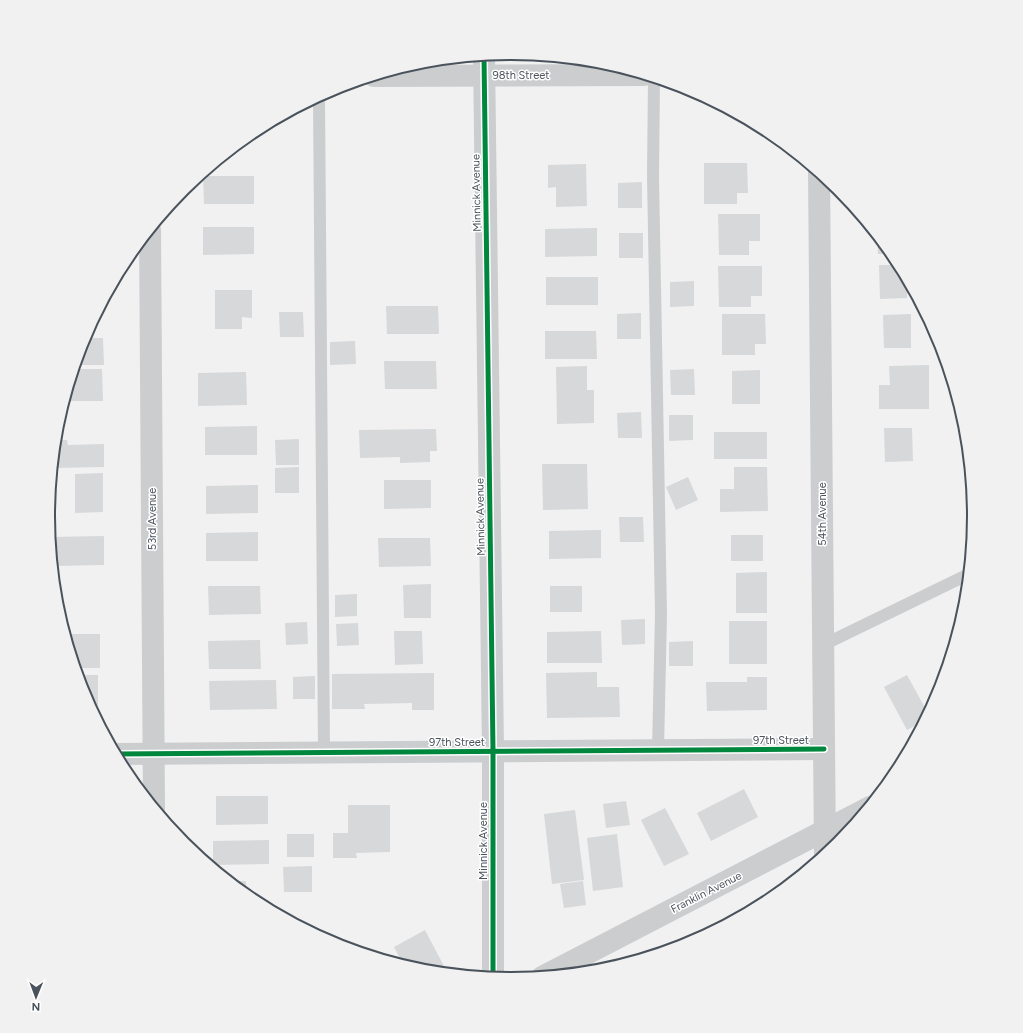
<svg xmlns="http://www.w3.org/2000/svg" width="1023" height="1033" viewBox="0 0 1023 1033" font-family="Figtree,sans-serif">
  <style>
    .building { fill: #d7d8da }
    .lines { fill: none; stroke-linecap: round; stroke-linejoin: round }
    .service { stroke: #cbcdcf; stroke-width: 12 }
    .minor { stroke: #cbcdcf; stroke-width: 22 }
    .cycleway-casing { stroke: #fff; stroke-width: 8 }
    .cycleway { stroke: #00873e; stroke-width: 5 }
    .labels { text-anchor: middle; stroke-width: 3; stroke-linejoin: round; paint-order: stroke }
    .street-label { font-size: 11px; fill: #4a535c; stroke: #fff }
    .rim { fill: none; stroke: #4a535c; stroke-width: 2 }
  </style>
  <rect width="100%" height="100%" fill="#f1f1f1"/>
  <g class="building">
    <path d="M704 163H747L748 193H737V204H704Z"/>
    <path d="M586 164 587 206 556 207V187L548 188V165Z"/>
    <path d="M203 176H254V204H204Z"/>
    <path d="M642 182V208H618V183Z"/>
    <path d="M718 214H760V241H749V255H719Z"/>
    <path d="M203 227H254V254L203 255Z"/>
    <path d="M597 228V256L545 257V229Z"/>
    <rect x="619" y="233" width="24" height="25"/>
    <path d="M877 235 879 237 893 254H878Z"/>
    <path d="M879 265H900L907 278V298L880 299Z"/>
    <path d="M718 266H762V296H751V307H719Z"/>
    <rect x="546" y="277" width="52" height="28"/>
    <path d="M694 281V306L670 307V282Z"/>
    <path d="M215 290H252V318L242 317V329H215Z"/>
    <path d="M103 302V313H97Z"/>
    <path d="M386 306H438L439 334H387Z"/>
    <path d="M279 312H303L304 337H280Z"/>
    <path d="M641 313V339H617V314Z"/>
    <path d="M722 314H765L766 344H755V355H722Z"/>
    <path d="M911 314V348H884L883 315Z"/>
    <path d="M545 331H596L597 359H545Z"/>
    <path d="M84 338H103L104 365H75Z"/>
    <path d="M355 341 356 364 330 365V342Z"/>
    <path d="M384 361H436L437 389H385Z"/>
    <path d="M929 365V409H879V385H890L889 366Z"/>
    <path d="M587 366V390H594V423L557 424 556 367Z"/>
    <path d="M74 369H102L103 401H64Z"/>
    <path d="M694 369 695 395H671L670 370Z"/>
    <path d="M760 370V404H732V371Z"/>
    <path d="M246 372 247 405 198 406V373Z"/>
    <path d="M641 412 642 438H618L617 413Z"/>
    <path d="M669 415H693V440L669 441Z"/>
    <path d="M257 426V455H205V427Z"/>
    <path d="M884 428H912L913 461 885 462Z"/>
    <path d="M436 429 437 451H430V462L400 463V457L360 458 359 430Z"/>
    <rect x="714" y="432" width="53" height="27"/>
    <path d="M299 439V465H276L275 440Z"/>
    <path d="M56 440H67L68 445 104 444V467L53 468Z"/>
    <path d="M542 464H587L588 509 543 510Z"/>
    <path d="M299 467V493H275V468Z"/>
    <path d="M734 467H767L768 511 720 512V489H734Z"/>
    <path d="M103 473V512L75 513V474Z"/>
    <path d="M688 477 698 500 676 510 666 487Z"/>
    <path d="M384 480H431V508L384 509Z"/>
    <path d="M258 485V513L206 514V486Z"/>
    <path d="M619 517H643L644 542H620Z"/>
    <path d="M601 530V558L549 559V531Z"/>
    <path d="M258 532V561H206V533Z"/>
    <rect x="731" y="535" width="32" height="26"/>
    <path d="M104 536V565L53 566 50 537Z"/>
    <path d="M378 538H430L431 566 379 567Z"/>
    <path d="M767 572V613H736V573Z"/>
    <path d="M431 584V618H404L403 585Z"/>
    <path d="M208 586H260L261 614 209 615Z"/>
    <rect x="550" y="586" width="32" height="26"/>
    <path d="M357 594V616L335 617V595Z"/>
    <path d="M645 619V644L622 645 621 620Z"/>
    <rect x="729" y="621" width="38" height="43"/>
    <path d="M307 622 308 644 286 645 285 623Z"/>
    <path d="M358 623 359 645 337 646 336 624Z"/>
    <path d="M394 631H422L423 664 395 665Z"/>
    <path d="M601 631 602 663H547V632Z"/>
    <path d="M65 634H100V668H75Z"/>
    <path d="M260 640 261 669H209L208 641Z"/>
    <path d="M693 641V666H669V642Z"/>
    <path d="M597 672V687H619L620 717 547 718 546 673Z"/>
    <path d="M434 673V710H412V703L364 704 365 709H332V674Z"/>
    <path d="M78 675H98V707H90L83 694Z"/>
    <path d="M907 675 929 715 926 720 907 730 884 687Z"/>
    <path d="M315 676V699H293V677Z"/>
    <path d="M747 677H767V710L707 711 706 682H747Z"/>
    <path d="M276 680 277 709 210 710 209 681Z"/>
    <path d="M744 789 758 817 711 841 697 813Z"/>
    <path d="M216 796H268V824L216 825Z"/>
    <path d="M626 801 630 825 606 828 603 804Z"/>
    <path d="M348 805H390V852L356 853 357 858H333V833H348Z"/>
    <path d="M665 808 689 854 664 866 641 820Z"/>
    <path d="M575 810 584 880 552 884 544 814Z"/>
    <rect x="287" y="834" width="27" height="23"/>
    <path d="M617 834 623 887 593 891 587 838Z"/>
    <path d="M269 840V864L213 865V841Z"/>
    <path d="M312 866V892H284L283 867Z"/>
    <path d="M228 881H246V895Z"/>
    <path d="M583 881 586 905 564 908 560 884Z"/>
    <path d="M425 930 446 970 442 973 421 971 404 966 394 947Z"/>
  </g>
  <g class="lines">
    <g class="service">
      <path d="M654 78 653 176 661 614 658 750"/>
      <path d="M319 96 324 752"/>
      <path d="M823 645 969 574"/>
    </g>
    <g class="minor">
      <path d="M484 56 493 751V978"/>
      <path d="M374 76 644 75"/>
      <path d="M819 172 825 856"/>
      <path d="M150 230 154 808"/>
      <path d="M115 754 824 749"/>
      <path d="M542 977 870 807"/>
    </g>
    <defs>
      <g id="cycleway">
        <path d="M484 56 493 751V978"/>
        <path d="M115 754 824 749"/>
      </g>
    </defs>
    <use href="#cycleway" class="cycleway-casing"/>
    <use href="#cycleway" class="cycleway"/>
  </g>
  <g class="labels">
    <g class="street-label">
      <text x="521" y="79">98th Street</text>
      <text transform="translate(476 193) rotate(-91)" y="4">Minnick Avenue</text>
      <text transform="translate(822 514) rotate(-90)" y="4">54th Avenue</text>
      <text transform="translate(480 517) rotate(-91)" y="4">Minnick Avenue</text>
      <text transform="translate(152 519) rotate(-90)" y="4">53rd Avenue</text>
      <text x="781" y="744">97th Street</text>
      <text x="457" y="746">97th Street</text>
      <text transform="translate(483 841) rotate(-90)" y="4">Minnick Avenue</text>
      <text transform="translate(706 892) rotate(-27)" y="4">Franklin Avenue</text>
    </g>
  </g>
  <path d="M0 0H1023V1033H0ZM55 516a456 456 0 1 1 912 0a456 456 0 1 1-912 0Z" fill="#f1f1f2" fill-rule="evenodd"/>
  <path class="rim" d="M55 516a456 456 0 1 1 912 0a456 456 0 1 1-912 0Z"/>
  <g transform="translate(36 997) rotate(181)" stroke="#ffffff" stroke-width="3" paint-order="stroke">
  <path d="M0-3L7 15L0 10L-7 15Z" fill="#4a535c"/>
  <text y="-6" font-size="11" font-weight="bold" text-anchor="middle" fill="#4a535c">N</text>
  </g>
</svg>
